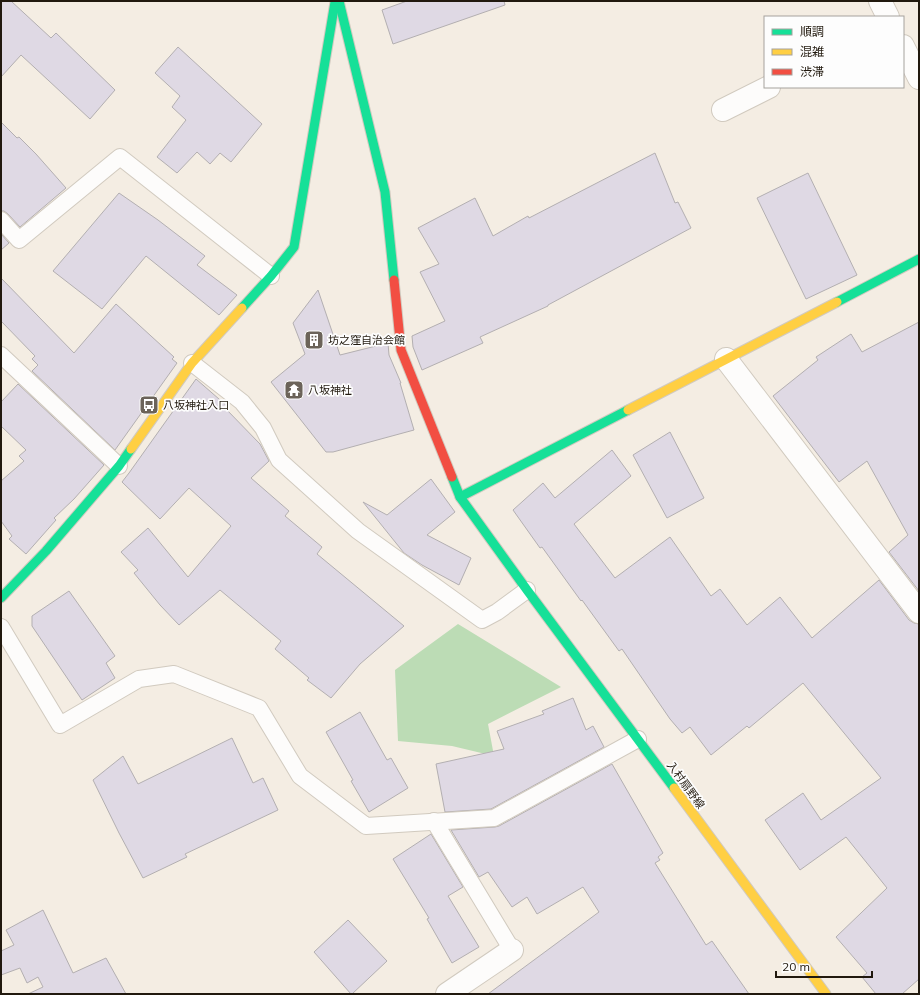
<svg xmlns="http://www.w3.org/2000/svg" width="920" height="995" viewBox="0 0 920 995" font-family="Mulish,'Noto Sans JP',sans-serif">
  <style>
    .forest { fill: #bcdcb5 }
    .building { fill: #dfd9e4; stroke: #b3afb1 }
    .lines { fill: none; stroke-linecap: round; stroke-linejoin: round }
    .lane-casing { stroke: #d1cabf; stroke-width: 18 }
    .street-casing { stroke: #d1cabf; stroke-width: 24 }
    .fast-casing { stroke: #d1cabf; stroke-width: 11 }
    .slow-casing { stroke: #d1cabf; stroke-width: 11 }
    .jam-casing { stroke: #d1cabf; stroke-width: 11 }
    .lane { stroke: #fdfcfb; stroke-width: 16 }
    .street { stroke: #fdfcfb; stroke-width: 22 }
    .fast { stroke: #16e098; stroke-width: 9 }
    .slow { stroke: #ffcf43; stroke-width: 9 }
    .jam { stroke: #f24e42; stroke-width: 9 }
    .labels { text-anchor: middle; stroke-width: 3.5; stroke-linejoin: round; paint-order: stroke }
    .poi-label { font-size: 11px; fill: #21190e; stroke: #fdfdfd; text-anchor: start }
    .street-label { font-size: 11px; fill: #21190e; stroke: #fdfdfd }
  </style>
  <rect width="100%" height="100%" fill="#f4ede3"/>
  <path class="forest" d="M458 624 561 687 488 724 494 756 452 746 398 741 395 670Z"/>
  <g class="building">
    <path d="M1 1H11L51 38 56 33 115 90 90 119 21 55 1 77Z"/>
    <path d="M407 1H504L505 5 393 44 382 10Z"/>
    <path d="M178 47 262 124 231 162 220 153 210 164 197 152 177 173 157 157 186 120 172 107 180 96 155 73Z"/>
    <path d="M1 122 17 138 19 137 36 154 66 188 20 227 8 214 4 211H1Z"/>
    <path d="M655 153 675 203 678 202 691 228 548 305V306L480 337 483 343 422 370 413 347 412 336 445 321 420 272 439 264 418 228 475 198 493 236 528 216 529 218Z"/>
    <path d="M808 173 857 275 806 299 757 198Z"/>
    <path d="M119 193 158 220 205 256 197 265 237 295 219 315 146 256 102 309 53 271Z"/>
    <path d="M1 234 9 243 1 250Z"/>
    <path d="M1 278 74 353 116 304 174 357 172 359 177 363 115 450 32 371 38 365 32 359 35 356 1 321Z"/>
    <path d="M318 290 340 355 388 343 389 355 401 383H400L414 430 333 452H326L271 382 305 354 293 323Z"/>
    <path d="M919 322V591L889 552 908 535 867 461 839 482 773 396 818 360 816 357 851 334 862 352Z"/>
    <path d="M196 379 227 406 225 408 260 444 269 461 251 478 289 511 285 516 322 547 317 554 404 626 360 664 331 698 307 680 309 678 275 649 281 641 220 590 179 625 160 605 134 573 138 570 121 552 148 528 188 577 231 526 189 488 160 519 122 482 129 473Z"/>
    <path d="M18 384 104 465 74 499 54 518 56 520 26 554 9 539 12 536 1 521V481L24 461 19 456 26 450 1 426V402Z"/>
    <path d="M670 432 704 498 667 518 633 455Z"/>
    <path d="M612 450 631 476 574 524 615 578 670 537 711 596 720 589 747 625 780 597 812 638 879 580 909 620 914 623 919 624V979L902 994H876L862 977 867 973 836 937 887 888 846 837 800 870 765 820 803 793 821 820 881 778 803 683 749 728 747 726 711 755 690 727 682 733 670 719 622 649 619 651 582 600 581 601 542 547 540 548 513 510 543 483 555 498Z"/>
    <path d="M431 479 455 512 427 535 471 558 459 585 422 565 404 553 363 502 387 515Z"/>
    <path d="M69 591 115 656 106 663 115 678 82 700 32 626V616Z"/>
    <path d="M573 698 586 730 593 726 604 747 491 809 445 812 436 764 504 749 497 731 544 714 542 711Z"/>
    <path d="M360 712 387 760 391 758 408 788 369 812 351 781 353 780 326 732Z"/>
    <path d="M232 738 253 783 263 778 278 810 185 854 187 857 143 878 119 833 93 780 123 756 138 784Z"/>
    <path d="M612 764 663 853 658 857 660 860 655 863 706 945 712 941 749 994H488L599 912 583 887 537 914 527 897 512 907 488 872 479 877 451 830 495 827 499 826Z"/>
    <path d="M431 834 463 887 448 896 479 947 452 963 427 919 429 918 393 859Z"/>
    <path d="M43 910 73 973 106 958 126 994H28L43 987 38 977 27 983 20 968 1 975V951L14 945 6 930Z"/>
    <path d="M348 920 387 961 352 994H351L314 952Z"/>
  </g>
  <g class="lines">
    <defs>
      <g id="lane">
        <path d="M1 220 19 240 120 157 271 276"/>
        <path d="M1 355 119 466"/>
        <path d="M192 363 242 402 263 428 279 460 358 531 482 620 497 612 527 590"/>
        <path d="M1 627 60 725 139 679 174 674 259 708 300 776 366 826 494 818 638 739"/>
        <path d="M434 821 512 950"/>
      </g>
      <g id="street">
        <path d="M880 1 888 17"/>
        <path d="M903 46 919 78"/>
        <path d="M723 110 769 87"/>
        <path d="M726 359 919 612"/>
        <path d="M447 994 512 950"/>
      </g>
      <g id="fast">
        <path d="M339 1 385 192 394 280"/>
        <path d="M837 302 919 259"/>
        <path d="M242 308 271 276 294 247 335 2"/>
        <path d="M452 477 460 497 527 590 674 788"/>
        <path d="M460 497 628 410"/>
        <path d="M1 598 46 551 119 466 131 449"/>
      </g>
      <g id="slow">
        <path d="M628 410 837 302"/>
        <path d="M131 449 192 363 242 308"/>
        <path d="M674 788 826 994"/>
      </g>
      <path id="jam" d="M394 280 401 350 452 477"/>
    </defs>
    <use href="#lane" class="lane-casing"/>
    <use href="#street" class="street-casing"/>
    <use href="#fast" class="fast-casing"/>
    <use href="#slow" class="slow-casing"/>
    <use href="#jam" class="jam-casing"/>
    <use href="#lane" class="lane"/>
    <use href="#street" class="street"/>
    <use href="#fast" class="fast"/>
    <use href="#slow" class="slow"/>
    <use href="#jam" class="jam"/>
  </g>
  <defs>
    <symbol id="building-square" viewBox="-11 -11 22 22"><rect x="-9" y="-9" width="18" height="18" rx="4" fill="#6b6359" stroke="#fdfdfd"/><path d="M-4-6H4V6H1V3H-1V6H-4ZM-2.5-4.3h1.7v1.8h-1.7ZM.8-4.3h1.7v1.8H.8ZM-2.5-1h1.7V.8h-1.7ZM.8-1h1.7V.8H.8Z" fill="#fff"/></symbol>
    <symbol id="temple-square" viewBox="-11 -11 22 22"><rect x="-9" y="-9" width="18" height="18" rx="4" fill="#6b6359" stroke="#fdfdfd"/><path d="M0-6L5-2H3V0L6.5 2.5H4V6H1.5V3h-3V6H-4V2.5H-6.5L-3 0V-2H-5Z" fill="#fff"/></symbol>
    <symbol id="bus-square" viewBox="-11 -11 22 22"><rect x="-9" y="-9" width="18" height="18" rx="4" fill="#6b6359" stroke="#fdfdfd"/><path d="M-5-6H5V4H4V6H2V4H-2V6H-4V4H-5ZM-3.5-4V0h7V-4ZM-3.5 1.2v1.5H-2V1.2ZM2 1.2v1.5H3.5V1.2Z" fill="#fff"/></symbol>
  </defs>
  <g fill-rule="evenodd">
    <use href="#building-square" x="303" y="329" width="22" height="22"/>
    <use href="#temple-square" x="283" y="379" width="22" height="22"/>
    <use href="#bus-square" x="138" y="394" width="22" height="22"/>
  </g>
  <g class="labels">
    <g class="poi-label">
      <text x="328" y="344">坊之窪自治会館</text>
      <text x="308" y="394">八坂神社</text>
      <text x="163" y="409">八坂神社入口</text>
    </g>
    <g class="street-label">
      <text transform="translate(686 785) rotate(54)" y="4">入村扇野線</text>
    </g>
  </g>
  <rect width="920" height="995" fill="none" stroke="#21190e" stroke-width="4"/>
  <rect x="764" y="16" width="140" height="72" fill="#fdfdfd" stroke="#a5a29d"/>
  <rect x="772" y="29" width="20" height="6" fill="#16e098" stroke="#a5a29d"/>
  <text x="800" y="36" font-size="12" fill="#21190e">順調</text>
  <rect x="772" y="49" width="20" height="6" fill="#ffcf43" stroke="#a5a29d"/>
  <text x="800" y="56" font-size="12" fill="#21190e">混雑</text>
  <rect x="772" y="69" width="20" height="6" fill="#f24e42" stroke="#a5a29d"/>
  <text x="800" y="76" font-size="12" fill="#21190e">渋滞</text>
  <path d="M776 971v6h96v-6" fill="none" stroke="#21190e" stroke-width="2"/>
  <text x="782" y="971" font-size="12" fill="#21190e" stroke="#fdfdfd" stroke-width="3" paint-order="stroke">20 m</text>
</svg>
